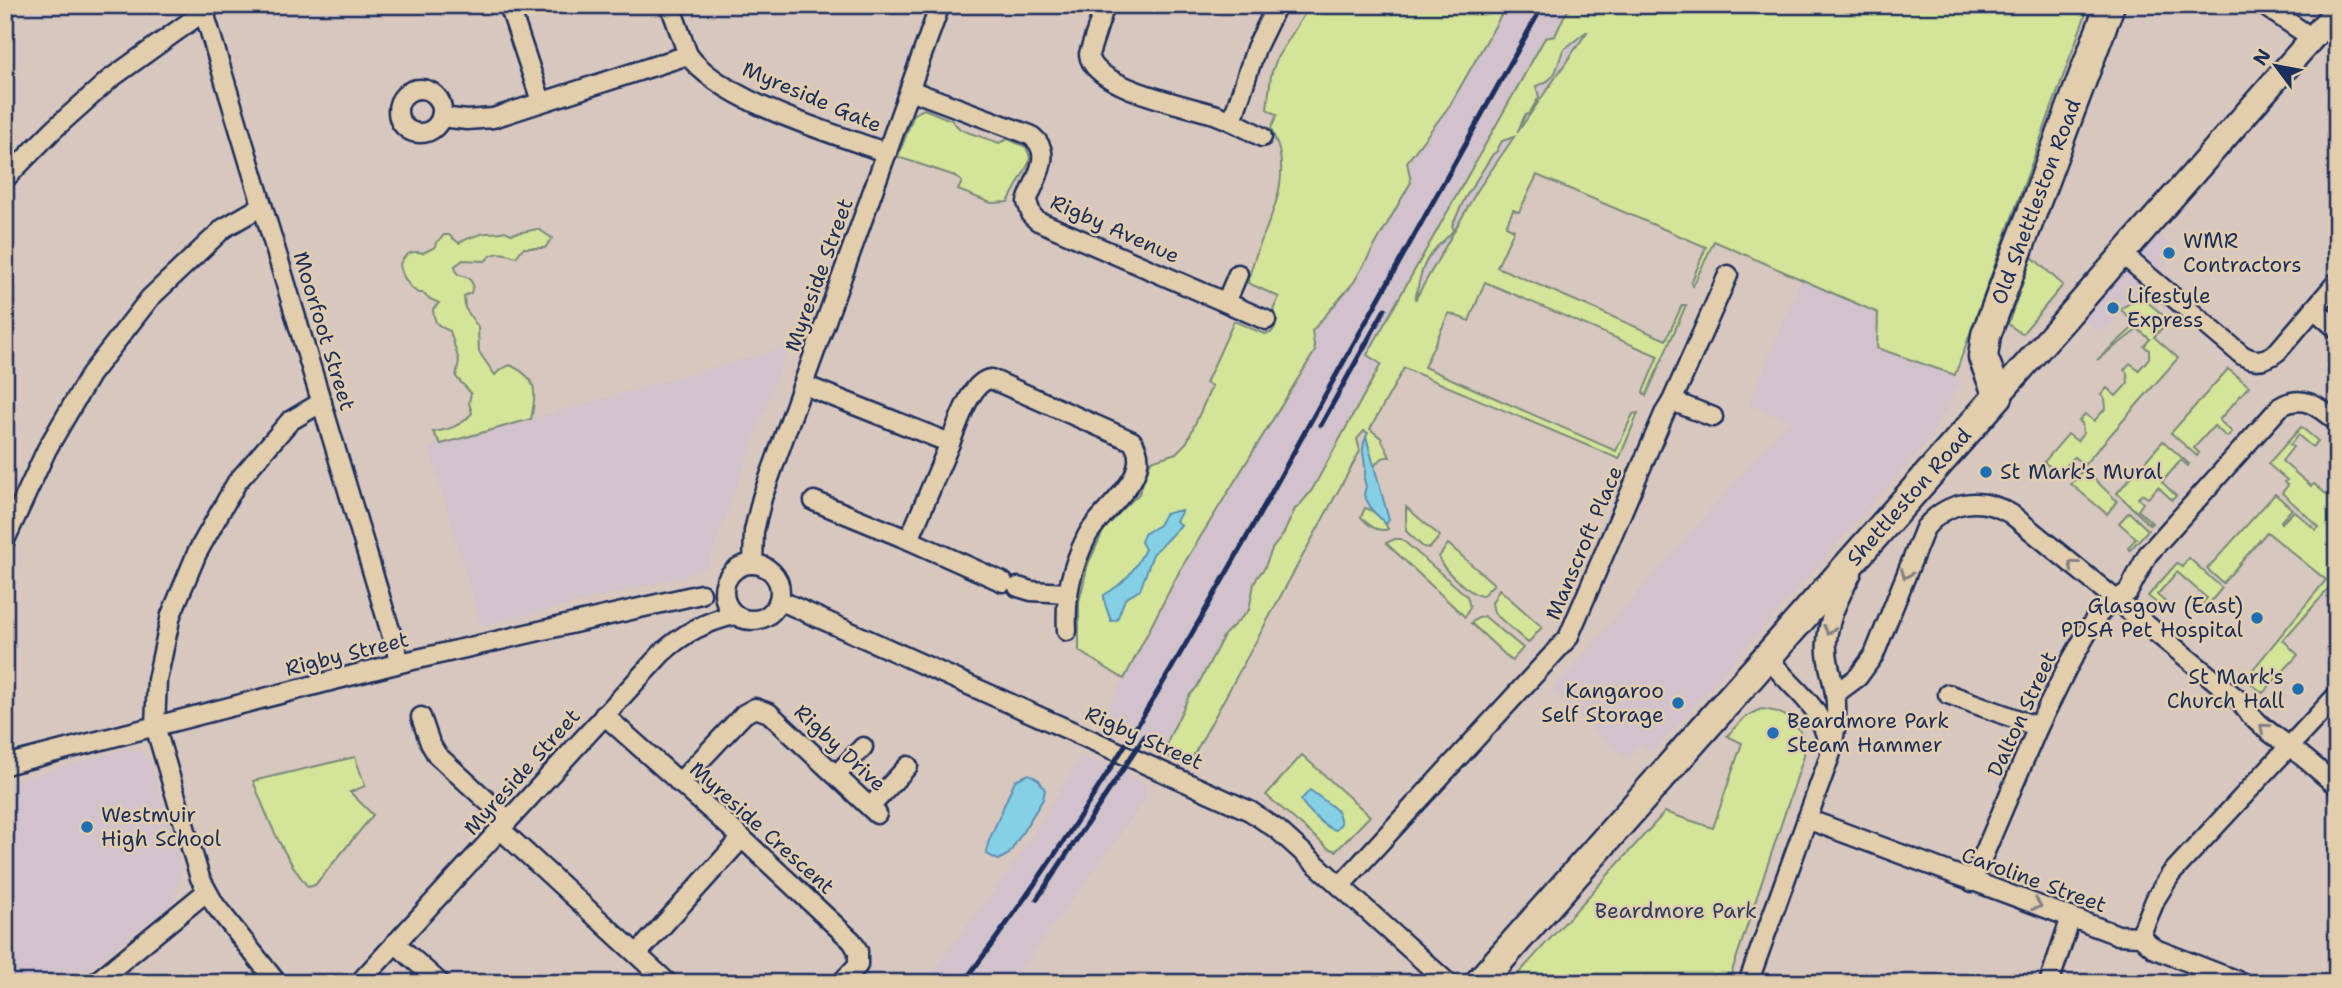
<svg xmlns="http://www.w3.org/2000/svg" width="2342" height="988" viewBox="0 0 2342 988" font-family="'Shantell Sans',sans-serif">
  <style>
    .built { fill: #d1c2cb }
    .green { fill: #d4e498; stroke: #788a7b; stroke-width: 2; fill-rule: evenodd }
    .water { fill: #86d0e6; stroke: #5b90b0; stroke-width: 2 }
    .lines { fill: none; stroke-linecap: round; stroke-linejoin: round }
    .minor-casing { stroke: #1b2f5e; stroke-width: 23 }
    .tertiary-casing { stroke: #1b2f5e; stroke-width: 28 }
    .primary-casing { stroke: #1b2f5e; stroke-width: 33 }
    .minor { stroke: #e2cdac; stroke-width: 18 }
    .tertiary { stroke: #e2cdac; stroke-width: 23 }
    .primary { stroke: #e2cdac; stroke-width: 28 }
    .rail { stroke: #1b2f5e; stroke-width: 5 }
    .oneway { stroke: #7e7e85 }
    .poi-dot { fill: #1f6fb2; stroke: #e2cdac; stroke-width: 2.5 }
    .labels { text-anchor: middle; stroke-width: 5; stroke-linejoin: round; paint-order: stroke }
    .street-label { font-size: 21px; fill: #1b2f5e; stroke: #e2cdac }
    .poi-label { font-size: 21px; fill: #1b2f5e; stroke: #e2cdac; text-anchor: start }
    .park-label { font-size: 21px; fill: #2e4164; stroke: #e2cdac }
  </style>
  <rect width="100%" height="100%" fill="#d8c7be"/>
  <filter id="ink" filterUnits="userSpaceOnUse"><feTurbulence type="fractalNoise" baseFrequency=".0143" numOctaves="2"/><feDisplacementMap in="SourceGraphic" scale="14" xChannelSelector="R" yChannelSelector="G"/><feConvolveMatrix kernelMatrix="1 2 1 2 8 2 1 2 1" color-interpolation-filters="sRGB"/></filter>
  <g filter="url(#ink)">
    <g class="built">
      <path d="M1507 5H1592L1589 28 1478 191 1413 305 1169 757 1162 756 1117 730 1103 719 1180 570 1223 496 1311 331 1354 282 1406 162 1450 105Z"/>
      <path d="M2150 228 2178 250 2102 334 2076 313Z"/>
      <path d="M1801 279 1879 313 1877 349 1955 375 1959 384 1929 440 1677 726 1651 753 1641 744 1627 759 1551 692 1783 427 1791 422 1749 405Z"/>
      <path d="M780 349 787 350 707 566 686 576 481 626 429 447Z"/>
      <path d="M128 748 143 752 150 761 182 870 173 903 70 983H5V784Z"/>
      <path d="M1081 757 1099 761 1146 784 1144 802 1011 983H924L1012 867Z"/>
    </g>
    <g class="green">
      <path d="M1310 5H1507L1450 105 1407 162 1411 182 1354 282 1312 331 1315 351 1180 570 1124 679 1079 651V602L1088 564 1106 525 1139 494 1151 461 1176 453 1187 442 1212 386 1206 383 1234 321 1264 334 1271 333C1277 325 1280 318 1273 310L1279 297 1248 283C1255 240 1288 201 1280 155 1279 146 1274 137 1271 128L1277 115 1267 109 1271 75 1277 58Z"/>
      <path d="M1574 5H2089L1955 375 1877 348 1878 313 1714 241 1693 286 1691 283 1706 247 1537 175 1519 212 1513 210 1506 226 1514 230 1497 267 1666 340 1682 305H1686L1646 396 1643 392 1658 356 1485 282 1469 321 1449 313 1424 367 1616 451 1633 414 1638 413 1619 459 1404 368 1370 429 1381 438 1390 457C1383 456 1377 461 1374 467L1366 437 1368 433 1364 431 1357 439 1360 451 1191 760 1169 757 1166 751 1169 738 1189 696 1197 687 1224 635 1249 610 1254 584 1258 576 1264 569 1272 549 1283 535 1295 509 1299 506 1312 490 1381 364 1367 355 1545 38 1555 36 1565 14ZM1586 32H1587L1517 133 1525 115 1529 114 1539 97 1536 86C1558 80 1556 68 1563 50ZM1514 137 1477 191 1415 300C1420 280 1420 266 1435 249 1442 241 1448 238 1454 229L1452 226 1465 198 1493 154 1498 151 1497 150 1502 141Z"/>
      <path d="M924 109 951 120 961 130 999 143 1008 139 1026 147 1030 157 1029 163 1008 202 991 203 958 190 962 182 955 176 898 157 914 114Z"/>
      <path d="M538 229 552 238 545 248H523L516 257C504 253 494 250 485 261L463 260 455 266 457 274 469 278 473 285 471 293 464 296 465 308 478 327 479 352 495 375 501 369 510 365C538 378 537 392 531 419L441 444 433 432C448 430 461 426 472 413L469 403 471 393 456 377 459 361 450 331C437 326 434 323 433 309L439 303 428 298 423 293H418C409 287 401 275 400 264 405 253 412 250 423 253L435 247 436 243 444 235H449L459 243C463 240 482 233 487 233 495 232 497 234 505 231L511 234Z"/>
      <path d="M2032 257 2063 285 2022 334 2008 324Z"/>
      <path d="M2139 295 2169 320 2154 337 2178 358 2084 465 2074 457 2060 474 2044 462 2068 434 2077 441 2083 434 2082 423 2079 421 2085 414 2094 421 2106 408 2105 399 2101 395 2107 388 2116 396 2128 383 2127 373 2124 370 2130 363 2139 370 2149 358V350L2144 346 2150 339 2138 329 2097 360 2137 324 2120 309 2134 301Z"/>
      <path d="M2228 369 2249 386 2219 420 2232 432 2227 437 2214 426 2194 448 2199 453 2197 456 2171 433Z"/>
      <path d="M2301 427 2318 441 2312 447 2298 435 2290 445 2293 447 2282 461 2311 486 2314 484 2337 503V589L2332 585 2283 640 2298 655 2263 693 2245 679 2326 580 2267 532 2223 583 2207 569 2275 494 2292 509 2281 521 2282 523 2294 511 2316 530 2319 527 2282 493 2288 485 2285 482 2287 480 2268 464Z"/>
      <path d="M2163 441 2189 464 2188 466 2181 460 2162 482 2176 496 2172 500 2158 487 2148 498 2142 494 2138 498 2143 503 2138 510 2152 523 2150 525 2117 493Z"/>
      <path d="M2084 469 2117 501 2107 514 2071 484Z"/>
      <path d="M1406 507 1440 536 1430 548 1423 547 1406 531Z"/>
      <path d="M1365 508C1374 510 1385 521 1388 529 1378 533 1368 525 1361 517Z"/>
      <path d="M2129 512 2148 530 2130 550 2128 548 2136 538 2119 523Z"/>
      <path d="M1395 539H1401L1406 543 1467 596 1470 607 1465 617 1386 543Z"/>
      <path d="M1448 544 1494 584 1482 596C1470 594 1441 569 1439 557Z"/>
      <path d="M2189 558 2222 588 2203 611 2199 607 2207 598 2177 572 2157 595 2170 606 2164 609 2148 596 2177 563 2182 567Z"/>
      <path d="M1499 589 1542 627 1528 643 1494 613 1492 603Z"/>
      <path d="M1484 616 1523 648 1512 661 1471 623 1478 618Z"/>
      <path d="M1761 709C1789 711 1806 727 1804 756L1728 983H1510L1665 812 1713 828 1742 743 1727 736 1744 718Z"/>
      <path d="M1302 755 1370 816 1336 851 1328 848 1266 795Z"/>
      <path d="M355 757 365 786 350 792 373 815 315 885 308 887C281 853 269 821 253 781Z"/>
    </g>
    <g class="water">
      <path d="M1366 437 1389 520 1386 524 1372 510 1364 495 1366 486 1364 479C1369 463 1358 454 1366 437Z"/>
      <path d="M1176 511H1182L1176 521 1181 525 1153 554 1140 590 1125 599 1117 620 1111 621C1109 614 1103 602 1104 595 1125 583 1135 570 1145 549L1141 542 1144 534 1159 525 1165 514Z"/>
      <path d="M1029 774 1039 780 1045 790 1043 799 1009 854 998 860 987 854 988 843 1015 780Z"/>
      <path d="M1310 790 1333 807 1338 812 1341 823 1336 830C1326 829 1306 809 1301 800Z"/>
    </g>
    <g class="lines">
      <defs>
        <g id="minor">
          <path d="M509 5 541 101"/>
          <path d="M670 5 688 55"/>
          <path d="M1105 5 1089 54C1092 88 1189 106 1217 115 1233 121 1248 129 1262 137"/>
          <path d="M2263 5 2312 38"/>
          <path d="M204 12 400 663"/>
          <circle cx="420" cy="111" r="22"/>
          <path d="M910 90 1030 135C1056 153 1034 179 1027 202L1032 216 1038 221 1266 320"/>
          <path d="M441 117 467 120 493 118 688 55C724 103 831 132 887 153"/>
          <path d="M1232 121 1256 48 1277 5"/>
          <path d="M5 179 53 130 110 79 213 5"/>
          <path d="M2122 254 2242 355C2255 363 2266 361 2278 351L2337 282"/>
          <path d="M1226 302 1238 274"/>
          <path d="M2314 309 2337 329"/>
          <path d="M804 385 950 443C958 425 970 381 991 379L1132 441C1157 475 1101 509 1087 536 1071 569 1065 594 1067 631"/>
          <path d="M1672 401 1713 417"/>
          <path d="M814 501 909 540 1003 582"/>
          <path d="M5 540 47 449 90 375 150 298 224 228 262 206"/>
          <path d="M909 540 950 443"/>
          <circle cx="752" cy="592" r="28"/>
          <path d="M753 564 754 531 762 498 940 5"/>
          <path d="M1018 587 1031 591 1067 593"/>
          <path d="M779 600 1250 811 1278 830 1448 983"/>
          <path d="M1768 656C1780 676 1799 689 1813 708 1822 720 1826 735 1830 750"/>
          <path d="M1835 694 1858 677 1874 655 1925 528C1948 500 1981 496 2011 514L2241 702C2253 722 2271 733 2290 747 2306 758 2321 773 2337 786"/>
          <path d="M1948 694 2038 727"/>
          <path d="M604 715 742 838 852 941 858 951V965L841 983"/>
          <path d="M421 717 430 743 437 755 508 820"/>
          <path d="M5 765 400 663 701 594"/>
          <path d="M836 775 863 747"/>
          <path d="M679 783 744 714 755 708 769 713 877 814"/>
          <path d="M870 807 908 766"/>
          <path d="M1807 819 2118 935 2140 936 2155 949 2243 983"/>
          <path d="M500 829 668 983"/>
          <path d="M1972 882 2038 727 2067 668 2095 619 2104 608 2128 592 2148 554 2280 407C2303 393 2319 407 2337 422"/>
          <path d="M1340 886 1568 638 1664 414 1672 401 1728 275"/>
          <path d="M2140 936 2156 898 2171 874 2337 695"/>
          <path d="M395 943 440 983"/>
          <path d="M637 954 742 838"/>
          <path d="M95 983 206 892"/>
          <path d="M277 983 215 905 200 878 155 726 157 680 171 615 197 553 237 482 290 421 322 402"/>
          <path d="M359 983 662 653C684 633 705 622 734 615"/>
          <path d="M1748 983 1831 753C1835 733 1838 714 1835 693 1832 675 1825 658 1827 640 1829 616 1841 594 1852 573"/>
          <path d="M2049 983 2071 917"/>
        </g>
        <path id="tertiary" d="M1998 396 2337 10"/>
        <g id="primary">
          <path id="s1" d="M1479 983 1998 396 1983 357 1986 335 2110 5"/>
        </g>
      </defs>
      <use href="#minor" class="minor-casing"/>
      <use href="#tertiary" class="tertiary-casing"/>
      <use href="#primary" class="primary-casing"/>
      <use href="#minor" class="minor"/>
      <use href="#tertiary" class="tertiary"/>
      <use href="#primary" class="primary"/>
      <g class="rail">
        <path d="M1321 425 1385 309"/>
        <path d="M1037 899 1145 736"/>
        <path d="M963 983C1107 794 1220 587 1334 379 1403 254 1474 130 1543 5"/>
      </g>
    </g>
    <defs><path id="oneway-chevron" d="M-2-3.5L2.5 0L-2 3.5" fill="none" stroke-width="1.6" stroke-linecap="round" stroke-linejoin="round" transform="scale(1.75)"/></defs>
    <g class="oneway">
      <use href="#oneway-chevron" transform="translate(2073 565) rotate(-140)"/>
      <use href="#oneway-chevron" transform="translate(1906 574) rotate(111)"/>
      <use href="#oneway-chevron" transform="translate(1829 630) rotate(101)"/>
      <use href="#oneway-chevron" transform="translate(2264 728) rotate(-139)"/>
      <use href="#oneway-chevron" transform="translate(2037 905) rotate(20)"/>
    </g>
  </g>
  <g class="poi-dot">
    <circle cx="2169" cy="253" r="7"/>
    <circle cx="2113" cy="308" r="7"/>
    <circle cx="1986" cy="472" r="7"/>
    <circle cx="2257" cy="618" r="7"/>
    <circle cx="2298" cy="689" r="7"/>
    <circle cx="1678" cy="703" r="7"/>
    <circle cx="1773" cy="733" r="7"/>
    <circle cx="87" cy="827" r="7"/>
  </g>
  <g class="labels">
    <g class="street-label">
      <text transform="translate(812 97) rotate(23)" y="7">Myreside Gate</text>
      <text dy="7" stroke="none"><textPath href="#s1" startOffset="990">Old Shettleston Road</textPath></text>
      <text transform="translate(1115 229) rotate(24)" y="7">Rigby Avenue</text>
      <text transform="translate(819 275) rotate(-70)" y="7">Myreside Street</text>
      <text transform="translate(324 331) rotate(73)" y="7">Moorfoot Street</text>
      <text dy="7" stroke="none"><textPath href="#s1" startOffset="649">Shettleston Road</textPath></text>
      <text transform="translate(1584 543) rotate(-67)" y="7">Manscroft Place</text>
      <text transform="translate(347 654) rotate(-14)" y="7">Rigby Street</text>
      <text transform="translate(2022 714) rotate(-65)" y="7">Dalton Street</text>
      <text transform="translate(1144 738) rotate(24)" y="7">Rigby Street</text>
      <text transform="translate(840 748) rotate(43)" y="7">Rigby Drive</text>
      <text transform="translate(522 772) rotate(-48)" y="7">Myreside Street</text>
      <text transform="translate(762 828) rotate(42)" y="7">Myreside Crescent</text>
      <text transform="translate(2034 880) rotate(20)" y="7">Caroline Street</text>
    </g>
    <g class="poi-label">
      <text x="2183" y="248">WMR<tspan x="2183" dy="24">Contractors</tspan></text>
      <text x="2127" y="303">Lifestyle<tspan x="2127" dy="24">Express</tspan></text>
      <text x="2000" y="479">St Mark's Mural</text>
      <text x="2243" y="613" text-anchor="end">Glasgow (East)<tspan x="2243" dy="24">PDSA Pet Hospital</tspan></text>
      <text x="2284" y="684" text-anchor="end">St Mark's<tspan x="2284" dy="24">Church Hall</tspan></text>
      <text x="1664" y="698" text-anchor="end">Kangaroo<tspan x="1664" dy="24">Self Storage</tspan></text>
      <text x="1787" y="728">Beardmore Park<tspan x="1787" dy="24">Steam Hammer</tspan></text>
      <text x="101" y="822">Westmuir<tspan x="101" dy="24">High School</tspan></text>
    </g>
    <g class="park-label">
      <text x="1676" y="918">Beardmore Park</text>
    </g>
  </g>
  <rect width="2342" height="988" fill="none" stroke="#e2cdac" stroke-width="28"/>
  <rect x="14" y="14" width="2314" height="960" fill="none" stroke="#1b2f5e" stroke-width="2.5" filter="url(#ink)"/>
  <g transform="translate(2276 66) rotate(302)" stroke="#e2cdac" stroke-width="5" paint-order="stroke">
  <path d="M0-5L12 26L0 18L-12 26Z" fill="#1b2f5e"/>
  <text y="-10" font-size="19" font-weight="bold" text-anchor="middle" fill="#1b2f5e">N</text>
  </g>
</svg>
